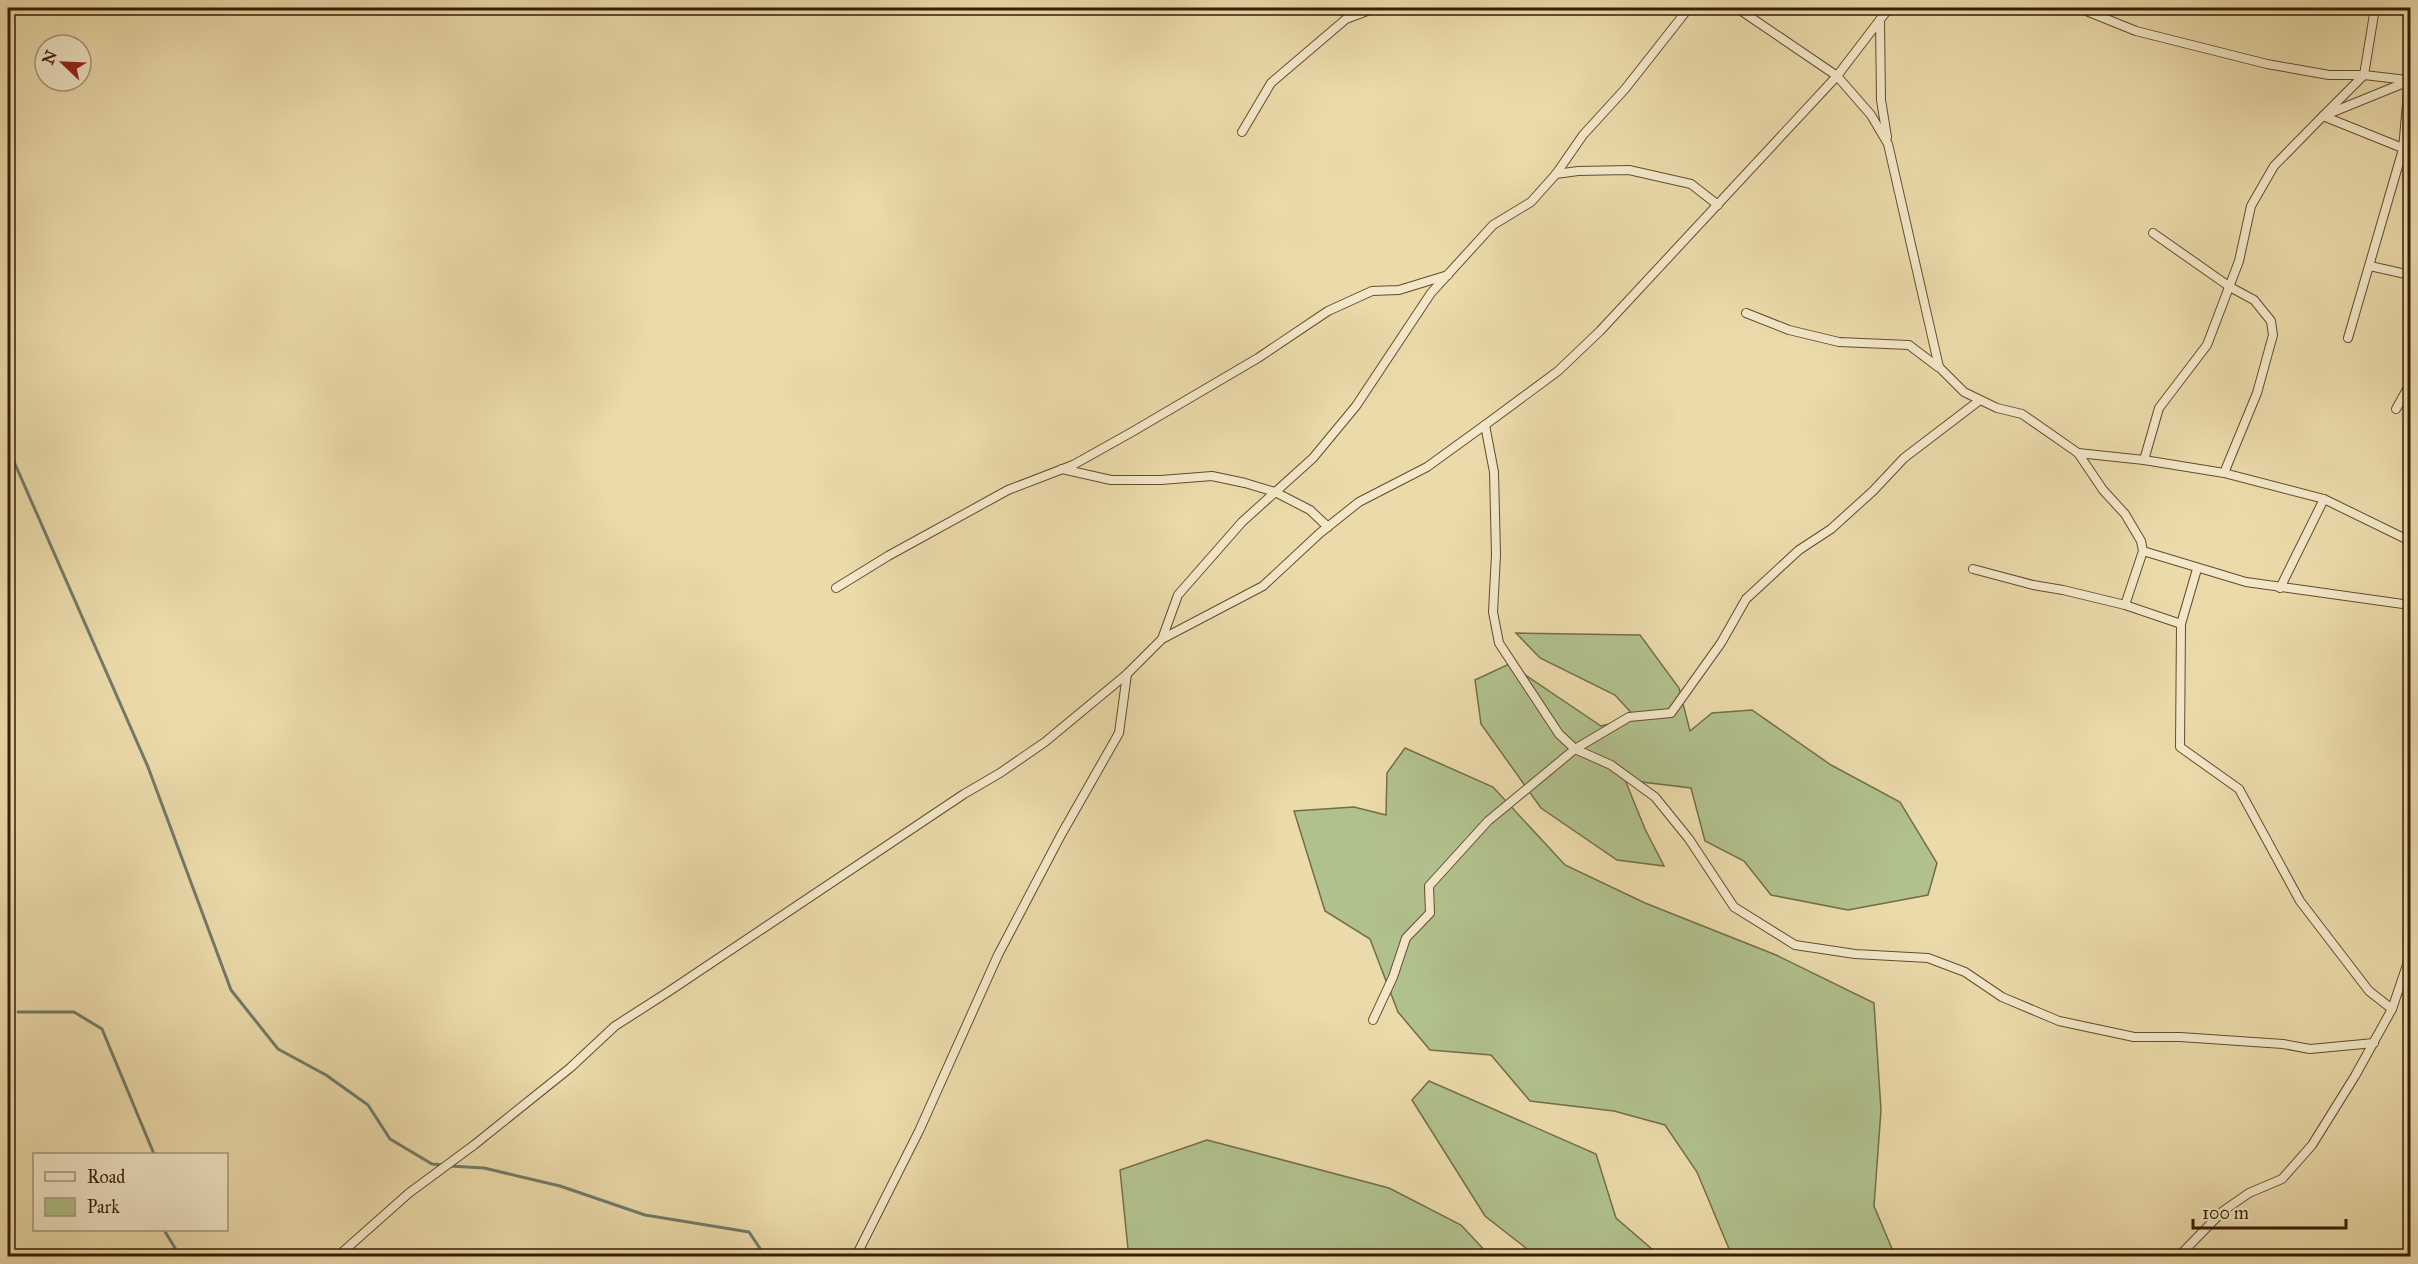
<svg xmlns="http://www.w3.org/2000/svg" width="2418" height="1264" viewBox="0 0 2418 1264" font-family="'IM FELL Great Primer',serif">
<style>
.green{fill:#b1c18d;stroke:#746e47;stroke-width:1.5}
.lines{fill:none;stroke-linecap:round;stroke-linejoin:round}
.stream{stroke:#717b68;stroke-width:3}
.minor-casing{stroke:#644c2b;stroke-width:10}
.minor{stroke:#f2e7c8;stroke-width:8}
</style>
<rect width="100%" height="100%" fill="#ebdaaa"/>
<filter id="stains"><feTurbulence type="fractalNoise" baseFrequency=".00333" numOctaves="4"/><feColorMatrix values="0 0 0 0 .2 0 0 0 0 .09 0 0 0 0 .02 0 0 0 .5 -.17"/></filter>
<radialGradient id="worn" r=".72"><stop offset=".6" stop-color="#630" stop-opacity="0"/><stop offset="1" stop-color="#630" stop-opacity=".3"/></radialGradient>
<g class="green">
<path d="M1516,633L1640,635L1679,688L1690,731L1712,713L1752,710L1831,765L1900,802L1937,863L1928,895L1848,910L1771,895L1744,861L1705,841L1691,788L1625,780L1645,829L1664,866L1617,860L1541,808L1481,724L1475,680L1509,664L1601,726L1636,718L1615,695L1540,658Z"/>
<path d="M1405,748L1493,787L1565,865L1645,903L1776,955L1874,1003L1881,1110L1874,1206L1895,1256H1732L1697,1172L1665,1125L1614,1111L1530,1101L1491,1055L1430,1050L1398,1012L1370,939L1325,911L1294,811L1354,807L1386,815L1387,773Z"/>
<path d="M1429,1081L1596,1154L1616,1218L1660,1256H1536L1485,1216L1412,1100Z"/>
<path d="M1207,1140L1389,1188L1461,1225L1490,1256H1149L1128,1249L1120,1170Z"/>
</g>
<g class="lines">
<g class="stream">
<path d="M8,448L148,767L231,990L278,1049L326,1075L368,1105L390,1139L432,1164L443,1165"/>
<path d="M18,1012H74L102,1029L154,1154"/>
<path d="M450,1166L484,1168L560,1186L645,1215L749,1232L765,1256"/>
<path d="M164,1230L180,1256"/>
</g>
<defs>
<g id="minor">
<path d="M1737,8L1837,76L1871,115L1888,144L1939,367L1964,392L1997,408L2022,414L2078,453L2103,490L2125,514L2141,541L2143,551L2125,605"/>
<path d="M2079,8L2136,31L2267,64L2329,75H2364L2407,80"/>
<path d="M2375,8L2364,75L2323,116L2410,151"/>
<path d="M1880,20L1881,100L1887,137"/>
<path d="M1242,132L1271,83L1346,19L1375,8"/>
<path d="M1556,174L1578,171L1629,170L1691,184L1718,205"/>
<path d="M2153,233L2230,287L2254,300L2271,321L2273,335L2257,393L2224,473L2324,499L2410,541"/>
<path d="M2370,266L2410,275"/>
<path d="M1746,313L1789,330L1839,342L1909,345L1938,367"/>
<path d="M2348,338L2403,149L2409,81"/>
<path d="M2396,409L2410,384"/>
<path d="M1485,425L1494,472L1496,555L1493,612L1499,643L1559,734L1575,749L1611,765L1655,797L1689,839L1734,907L1795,945L1855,954L1928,958L1965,972L2002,997L2059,1021L2134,1037H2180L2283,1044L2310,1049L2374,1043"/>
<path d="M2078,453L2144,460L2224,473"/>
<path d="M2144,460L2159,408L2207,345L2239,261L2251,206L2274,166L2323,116L2409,81L2410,75"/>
<path d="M1062,469L1111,480H1161L1212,476L1245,483L1275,492L1310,510L1328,527"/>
<path d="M2143,551L2246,582L2410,605"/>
<path d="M1973,569L2033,585L2063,590L2125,605L2181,624"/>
<path d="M2197,569L2181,624L2180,747L2239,789L2300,901L2369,991L2392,1009"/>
<path d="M836,588L888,556L1008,490L1073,465L1132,432L1258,358L1328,311L1372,291L1399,290L1448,275"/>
<path d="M2280,588L2324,499"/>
<path d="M1162,639L1178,595L1242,522L1313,458L1356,406L1431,293L1493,225L1531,202L1556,174L1583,135L1625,89L1688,9L1740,8"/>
<path d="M1373,1020L1393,977L1406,938L1430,913L1429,886L1488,821L1575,749L1629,717L1671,713L1721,643L1746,599L1799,550L1831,529L1873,491L1904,458L1980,400"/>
<path d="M338,1256L409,1193L474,1145L570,1068L615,1026L668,992L964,794L1000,773L1045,742L1127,674L1162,639L1263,586L1320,533L1359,502L1427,467L1485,425L1558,371L1600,331L1837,76L1889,8"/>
<path d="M856,1256L919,1131L998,955L1061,835L1119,733L1127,674"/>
<path d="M2179,1256L2223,1211L2249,1193L2282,1179L2312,1145L2355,1076L2392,1009L2410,956"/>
</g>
</defs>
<use href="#minor" class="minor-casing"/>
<use href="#minor" class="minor"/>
</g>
<rect width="2418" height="1264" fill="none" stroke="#ebdaaa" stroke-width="30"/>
<rect x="9" y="9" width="2400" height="1246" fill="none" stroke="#371c01" stroke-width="3"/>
<rect x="15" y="15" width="2388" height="1234" fill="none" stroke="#371c01" stroke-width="1.5"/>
<rect x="33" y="1153" width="195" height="78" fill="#f2e7c8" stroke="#a79678" stroke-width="1.5"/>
<rect x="45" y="1172" width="30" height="9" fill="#f2e7c8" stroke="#a79678" stroke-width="1.5"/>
<text x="87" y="1183" font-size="18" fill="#371c01">Road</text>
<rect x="45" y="1198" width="30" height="18" fill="#b1c18d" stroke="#a79678" stroke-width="1.5"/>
<text x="87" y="1213" font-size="18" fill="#371c01">Park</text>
<g transform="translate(63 63) rotate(293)"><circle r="28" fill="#f2e7c8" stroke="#a79678" stroke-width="1.5"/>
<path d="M0-4.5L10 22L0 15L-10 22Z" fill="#8f2418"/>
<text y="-9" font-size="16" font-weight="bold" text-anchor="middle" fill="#371c01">N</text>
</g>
<path d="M2193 1219v9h153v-9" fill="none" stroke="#371c01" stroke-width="3"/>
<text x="2202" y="1219" font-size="18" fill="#371c01" stroke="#f2e7c8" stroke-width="4.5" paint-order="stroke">100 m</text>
<rect width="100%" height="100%" filter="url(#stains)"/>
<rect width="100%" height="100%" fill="url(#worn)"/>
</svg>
